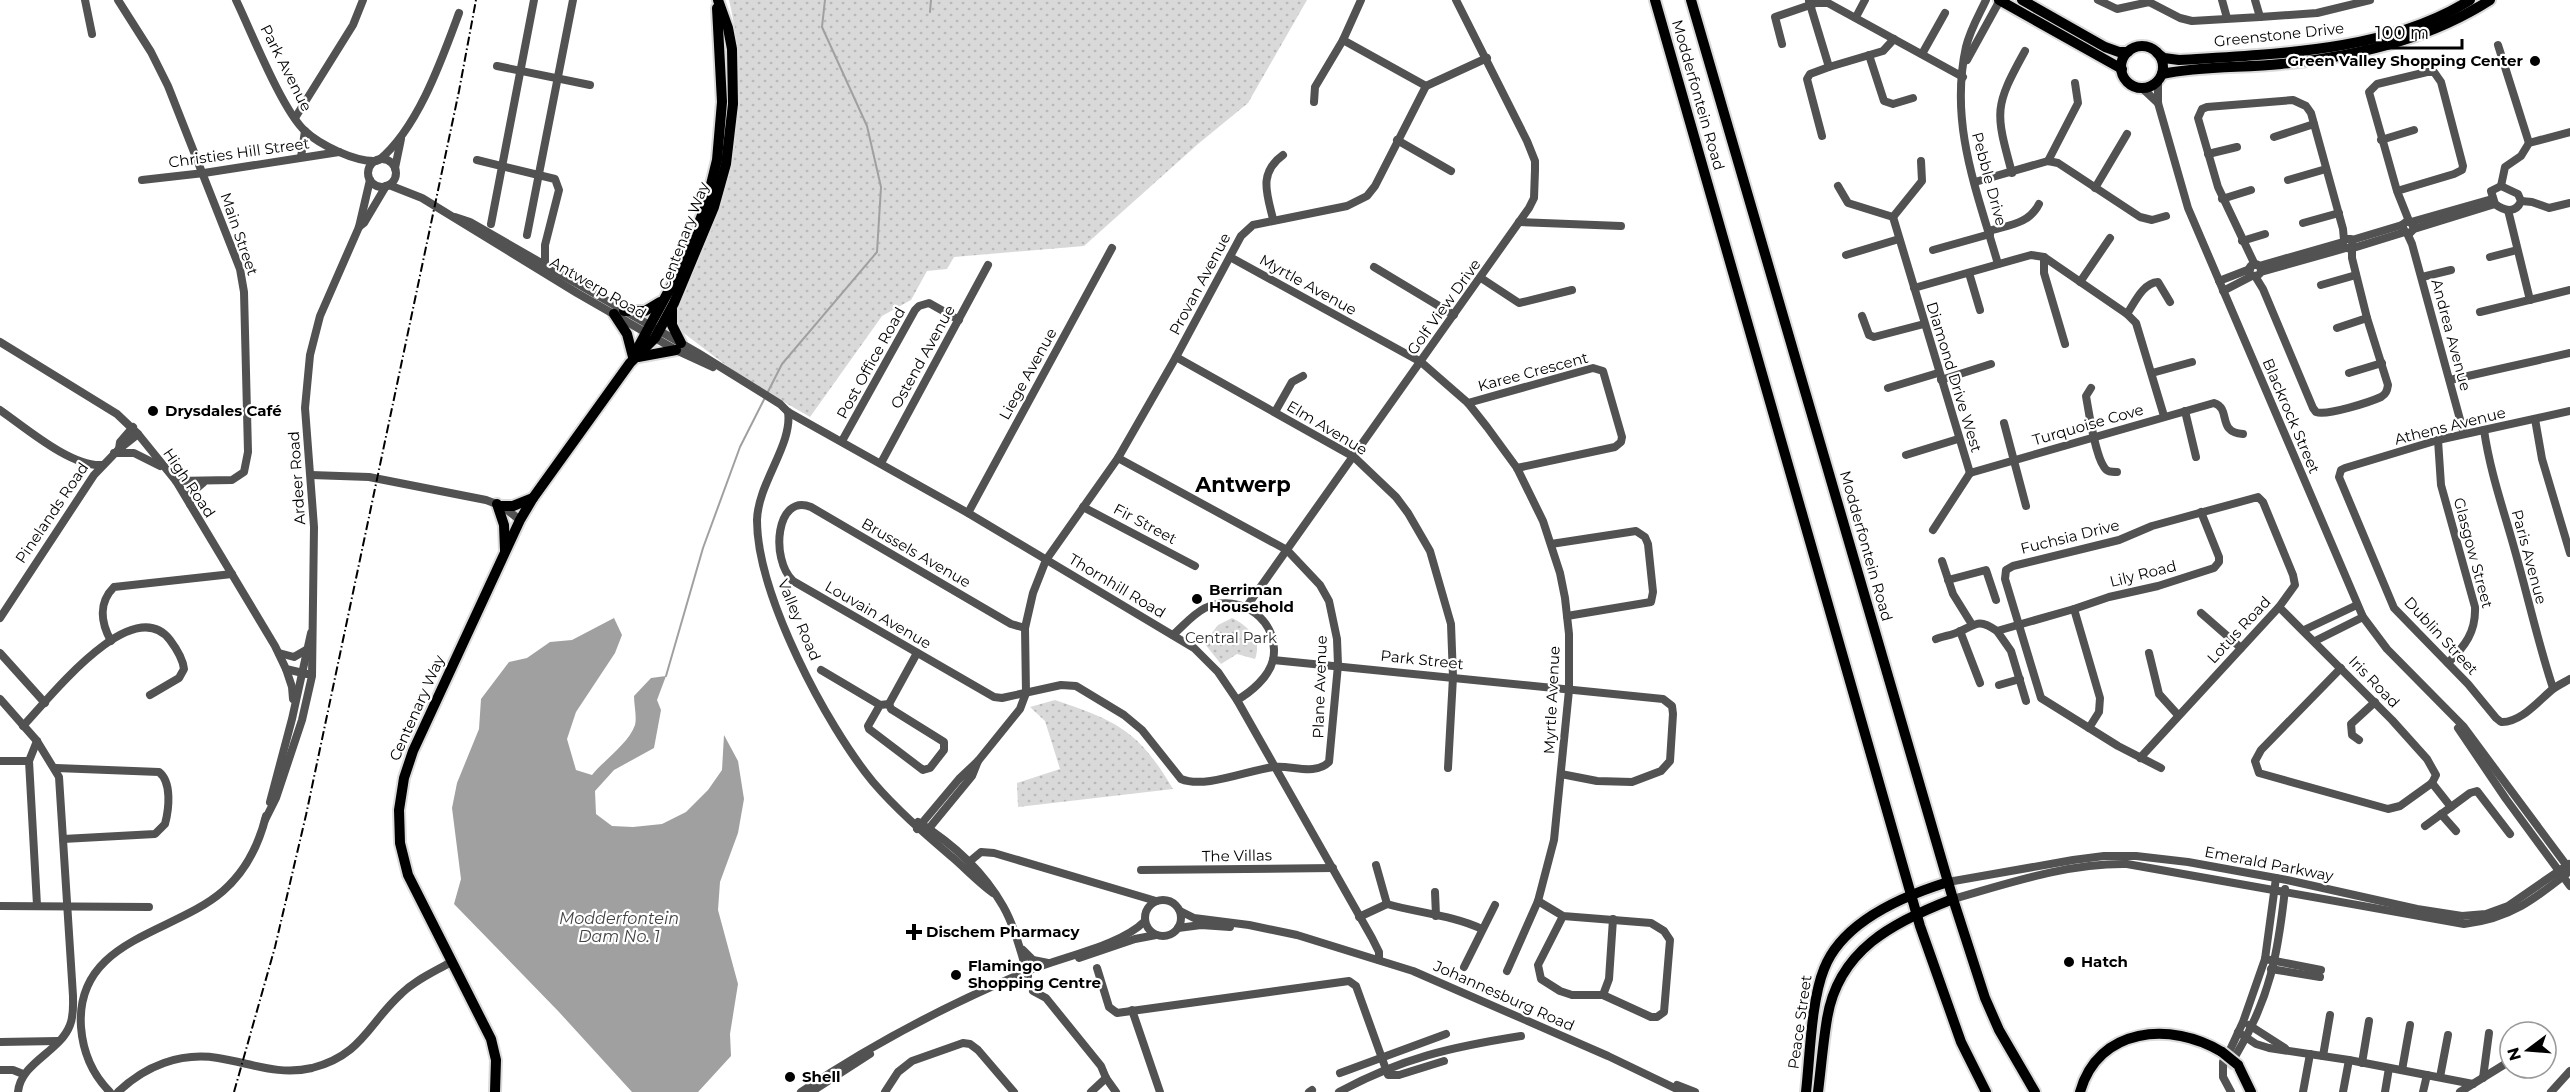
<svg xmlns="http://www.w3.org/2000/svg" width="2570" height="1092" viewBox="0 0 2570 1092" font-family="Montserrat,sans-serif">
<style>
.grass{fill:url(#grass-dots)}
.water{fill:#a0a0a0}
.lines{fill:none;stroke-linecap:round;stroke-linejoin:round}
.stream{stroke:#a0a0a0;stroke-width:2}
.minor-tunnel{stroke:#d9d9d9;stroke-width:8;stroke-dasharray:8 4;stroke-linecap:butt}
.major-casing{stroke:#dbdbdb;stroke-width:14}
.minor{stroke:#525252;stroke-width:8}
.major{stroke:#000;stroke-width:10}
.rail{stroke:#000;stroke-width:2;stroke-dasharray:9 3 1.5 3;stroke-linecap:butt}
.major-bridge-casing{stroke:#dbdbdb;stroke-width:14;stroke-linecap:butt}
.major-bridge{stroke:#000;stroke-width:10}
.poi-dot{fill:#000;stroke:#fff;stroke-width:2}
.labels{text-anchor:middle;stroke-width:4.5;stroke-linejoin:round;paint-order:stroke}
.street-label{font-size:15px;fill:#000;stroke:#fff}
.poi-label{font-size:15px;font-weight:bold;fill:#000;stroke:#fff;text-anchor:start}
.park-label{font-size:15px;fill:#303030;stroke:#fff}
.water-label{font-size:16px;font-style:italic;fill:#414141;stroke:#fff}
.district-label{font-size:21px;font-weight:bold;fill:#000;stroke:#fff}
</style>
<defs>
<pattern id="grass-dots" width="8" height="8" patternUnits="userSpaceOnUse" patternTransform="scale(1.5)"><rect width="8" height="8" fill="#d9d9d9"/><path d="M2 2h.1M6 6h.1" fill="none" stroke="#b8b8b8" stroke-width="1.8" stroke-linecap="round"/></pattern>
</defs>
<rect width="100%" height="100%" fill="#fff"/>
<g class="grass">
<path d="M729,0H1307L1248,103L1198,144L1084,246L954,257L947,269L927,271L911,300L882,316L810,417L744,379L681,331L676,323V310C692,272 710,234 723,195C742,134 744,62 729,0Z"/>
<path d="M1232,618C1247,625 1263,640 1255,659L1237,654L1221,664L1204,643L1218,625Z"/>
<path d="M1055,700C1117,721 1139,731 1173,789L1018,807L1017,783L1060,769L1045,721L1030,707Z"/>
</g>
<path class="water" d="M614,618L622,635L615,653L576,712L567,739L576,770L592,775C604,760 629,743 635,725C637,717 634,705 634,696L651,678L666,676L657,700L661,710L654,748L614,770L595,791L596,814L612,826L633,827L662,824L686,812L708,790L722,770L724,735L738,761L744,799L738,833L720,882L718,910L738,984L730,1034L731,1056L698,1092H632L559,1012L454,904L461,879L452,808L457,783L479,729L481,699L509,662L527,658L550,642L572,640Z"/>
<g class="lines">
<g class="stream">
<path d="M930,12L931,0"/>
<path d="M666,676L703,548L740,447L782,364L877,252L881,187L867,126L822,27L825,0"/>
</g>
<path class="minor-tunnel" d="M2228,1068L2235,1057"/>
<defs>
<g id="major">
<path d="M1655,0L1920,926L1961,1042L1986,1092"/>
<path d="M1691,0L1953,899L1985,998L1999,1030L2035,1092"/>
<path d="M1999,0L2122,69"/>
<path d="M2022,0L2105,47L2119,52H2128"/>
<circle cx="2142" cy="67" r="21"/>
<path d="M2157,53L2164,58L2179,60C2273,54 2388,52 2470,0"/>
<path d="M2162,74C2201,66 2241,68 2281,64C2354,57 2428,40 2490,0"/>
<path d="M672,309V325L681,343"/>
<path d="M624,311H645L660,302"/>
<path d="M614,314L627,334L633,357"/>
<path d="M634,355L680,270L706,205L717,160L722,102L717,8"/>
<path d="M638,357L676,350"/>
<path d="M497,504L504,525L505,550"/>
<path d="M502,506H513L533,498"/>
<path d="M2238,1065L2251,1092"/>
<path d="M495,1092L496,1060L491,1039L408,875L400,843L399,810L404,778L413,751L520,520L533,498L630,363L655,338L674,303L714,207L726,164L733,104L732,49L728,28L718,0"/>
<path d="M1806,1092C1810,1057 1811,1001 1824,969C1842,922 1903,896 1948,882"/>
<path d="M1818,1092C1821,1068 1823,1043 1827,1019C1838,950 1893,922 1953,899"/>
<path d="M2080,1092C2098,1027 2171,1021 2222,1052"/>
</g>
</defs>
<use href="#major" class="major-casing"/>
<g class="minor">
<path d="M85,0L92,34"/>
<path d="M118,0L151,52L168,86L240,269L244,292L248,452L244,472L232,480L176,481"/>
<path d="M236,0C251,31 282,110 305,131C320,145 355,162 376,161"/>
<path d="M1986,0C1979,15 1970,30 1966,47C1949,124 1977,191 1998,264"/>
<path d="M2098,0L2117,9L2149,2L2180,18L2192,21L2260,17L2255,0"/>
<path d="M2222,0L2227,18"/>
<path d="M1809,1L1829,67L1883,51L1894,39"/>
<path d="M1856,17L1865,0"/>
<path d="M2260,17L2317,13L2370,0"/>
<path d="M1343,40L1426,86"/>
<path d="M1782,44L1775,17L1816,3H1828L1963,77"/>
<path d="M2498,45L2529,143"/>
<path d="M1922,54L1945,13"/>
<path d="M1869,55L1884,101L1893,104L1913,98"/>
<path d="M1967,60L2000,0"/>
<path d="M497,66L590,85"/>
<path d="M2158,81V103L2188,208L2363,617L2387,649L2463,726L2570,870"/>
<path d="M2142,88L2158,103"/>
<path d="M1314,102L1315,87L1343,40L1361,0"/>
<path d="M295,118L353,25L363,0"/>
<path d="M1822,136L1807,79L1810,74L1829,67"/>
<path d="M2274,137L2314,124"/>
<path d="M1397,140L1451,171"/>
<path d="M2381,140L2414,130"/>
<path d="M2208,154L2237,147"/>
<path d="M301,157L305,131"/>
<circle cx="382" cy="173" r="14"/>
<path d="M379,160C418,128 442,59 459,13"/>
<path d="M477,160L555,179L559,190L545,245V267"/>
<path d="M2048,161L2078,103L2075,83"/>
<path d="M395,168L401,139"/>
<path d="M2012,173C1995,111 1994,107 2025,51"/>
<path d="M142,180L204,173L339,152"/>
<path d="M2288,180L2326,169"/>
<path d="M1975,182L2048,161L2058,163L2140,217L2152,220L2166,216"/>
<path d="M389,185L422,198L577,293L676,350L713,367"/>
<path d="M1838,186L1848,203L1893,217"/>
<path d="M2501,186L2505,167L2521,156L2529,143L2570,132"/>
<path d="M2501,186L2518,194L2521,201C2516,214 2504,211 2495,204L2491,191Z"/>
<path d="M2095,188L2127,134"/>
<path d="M2397,191L2454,174L2462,170L2463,166L2441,82L2434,72H2427L2377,84L2369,92L2397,191L2409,221"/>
<path d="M2222,199L2251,190"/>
<path d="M2521,201L2532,202L2549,208L2570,203"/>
<path d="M2508,210L2530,300"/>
<path d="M455,217L470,222L698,353L780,404L788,412L968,513L1194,648L1218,672L1237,700L1372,938L1379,952V960"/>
<path d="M1893,217L1970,473"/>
<path d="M1893,217L1922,181L1921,161"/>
<path d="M1273,219C1267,194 1258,173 1283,155"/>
<path d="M1519,222L1621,226"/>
<path d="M2411,222L2492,199"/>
<path d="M2303,223L2339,213"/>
<path d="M491,224L534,0"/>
<path d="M359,227L364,223L386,186"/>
<path d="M2414,229L2411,222H2406L2402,225L2405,232L2410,233L2414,229L2495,204"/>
<path d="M1989,231C2009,225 2029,224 2039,204"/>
<path d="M2407,233L2412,244L2464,434"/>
<path d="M527,235L573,0"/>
<path d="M2352,240L2402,225"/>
<path d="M2242,241L2265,234"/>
<path d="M2353,246L2351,239H2346L2343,242L2344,247L2350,249L2405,232"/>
<path d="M1933,250L1990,234"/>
<path d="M1846,255L1899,239"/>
<path d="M1230,257L1421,362L1468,403L1487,427L1517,468L1543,521L1560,573L1565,598L1569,634V690L1554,840L1538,901L1507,971"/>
<path d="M2044,257V273L2065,344"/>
<path d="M2490,257L2517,250"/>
<circle cx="2255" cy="270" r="6"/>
<path d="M2255,265L2218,187L2198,118L2202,109L2207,107L2293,100L2306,106L2311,113L2343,229L2344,240"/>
<path d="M2259,266L2343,242"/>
<path d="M1374,267L1454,315"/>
<path d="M2261,272L2346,248"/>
<path d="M1969,273L1980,310"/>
<path d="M2255,276L2263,289L2313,408L2316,412C2327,416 2370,402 2381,397C2386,394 2387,391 2388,385L2367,318L2352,258V248"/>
<path d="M2422,277L2451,270"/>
<path d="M1481,278L1519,303L1572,290"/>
<path d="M2219,281L2250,269"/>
<path d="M2080,282L2110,238"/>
<path d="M2321,285L2356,275"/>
<path d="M1914,288L2031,255L2044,257L2127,314L2136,323L2164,416"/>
<path d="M2223,291L2252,276"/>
<path d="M2480,312L2570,290"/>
<path d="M2127,314C2135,302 2143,283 2158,282L2170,302"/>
<path d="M1862,316L1869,335L1874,337L1924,324"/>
<path d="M2337,328L2367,318"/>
<path d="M0,342L117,414L138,434L176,481L275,646L286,669L307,674"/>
<path d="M1176,357L1354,457L1396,497L1408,513L1430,551L1451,624L1453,677L1448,768"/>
<path d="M2152,373L2192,362"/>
<path d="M2349,373L2382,363"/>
<path d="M1941,380L1991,364"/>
<path d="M2450,380L2570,353"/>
<path d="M1888,388L1938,373"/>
<path d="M2091,388L2086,396C2089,413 2095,454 2104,467C2107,472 2111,472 2117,472"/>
<path d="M1468,403L1593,368L1603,371L1622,437L1621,442L1615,447L1517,468"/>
<path d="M0,410C26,428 71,467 102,465"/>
<path d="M2185,411L2196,457"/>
<path d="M2570,411L2438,440L2345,468L2341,470L2339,477L2394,608L2468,684L2496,718L2501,722C2521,723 2539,700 2553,689C2558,685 2565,682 2570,679"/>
<path d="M788,412C793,444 758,483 757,520C757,594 826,725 873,782C897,810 924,833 952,857C966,869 978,882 993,893"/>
<path d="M1275,412L1292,382L1303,376"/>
<path d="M2535,419L2542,459L2570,553"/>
<path d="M2004,423L2026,506"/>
<path d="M2484,430C2490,472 2504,511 2515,551C2528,597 2538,643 2553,688"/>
<path d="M2438,440L2441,485L2475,607C2476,632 2465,646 2448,663"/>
<path d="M842,441L915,310L919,306L929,303L959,320"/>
<path d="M119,449L120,442L133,427"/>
<path d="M114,453H134L160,466"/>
<path d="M1906,455L1958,439"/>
<path d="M881,463L988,265"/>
<path d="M1970,473L2214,403C2232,409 2216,432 2243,434"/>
<path d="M311,475L369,477L486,500L502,506L520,520"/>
<path d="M190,504V494L203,483"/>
<path d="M1083,507L1195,566"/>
<path d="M968,513L1112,248"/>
<path d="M1933,530L1970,473"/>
<path d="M1551,544L1636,531L1645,537L1648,544L1653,592L1651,602L1567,616"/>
<path d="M1942,561L1953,594L1971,623"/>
<path d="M1948,580L1986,570L1996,600"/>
<path d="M1247,606L1529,208L1534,198L1535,170V161L1527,141L1456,0"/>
<path d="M2279,607L2392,720L2427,759L2436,775L2432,783"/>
<path d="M2074,609L2100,698L2099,712L2089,728"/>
<path d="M2201,613L2241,648"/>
<path d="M0,618L94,475L119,449L138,434"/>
<path d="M1025,628L1011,624L811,507C776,493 770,559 793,581L994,697L1002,698L1061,685L1076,686L1124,715L1142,730L1181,779C1205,789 1248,770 1274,767C1292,765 1315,776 1329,762L1338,665L1337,639L1329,601L1320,585L1287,550L1118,458"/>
<path d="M2304,630L2357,605"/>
<path d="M1960,631L1980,683"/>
<path d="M1997,631L2011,651L2026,701"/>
<path d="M1173,635C1183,626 1193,614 1205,608C1241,591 1281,622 1273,660C1269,677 1251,692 1237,700"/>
<path d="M1936,639C1944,636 1953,635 1961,631C1977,623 1980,619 1997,631L2074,609L2109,597L2158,586L2214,568L2219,562V557L2201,512"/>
<path d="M111,641C101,623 98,603 114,587L232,574"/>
<path d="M2315,641L2363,617"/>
<path d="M0,653L45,703"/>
<path d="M279,653L294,657L306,650"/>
<path d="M2149,653L2159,694L2178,715"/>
<path d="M1273,660L1663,699L1672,706L1673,714L1670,761L1661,771L1632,782L1597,781L1561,774"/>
<path d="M2341,668L2261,750L2255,761L2259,773L2388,809L2400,806L2432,783"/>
<path d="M286,669L292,687L293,699"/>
<path d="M821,670L880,705"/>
<path d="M1999,685L2020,679"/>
<path d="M0,699L37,741L59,777L73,996C73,1006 74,1015 70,1025C60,1052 21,1062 18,1092"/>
<path d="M889,704L891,709L944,742V750L930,768L923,770L869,729L868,726L880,705Z"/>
<path d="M889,704L917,653"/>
<path d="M23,726C48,700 132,591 170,640C176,648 183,660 184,669L179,678L150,695"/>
<path d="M2458,728L2506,799L2570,886"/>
<path d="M2359,740L2352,735L2351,724L2375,702"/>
<path d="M2140,758L2279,607L2295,585L2293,575L2263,502L2258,497L2152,526L2119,540L2013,566L2006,570L2005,579L2041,698L2118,746L2161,768"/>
<path d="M0,761H29"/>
<path d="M56,768L159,772C172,782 169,809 165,824L155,834L63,839"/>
<path d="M2432,783L2451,807L2470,793L2477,791L2510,834"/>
<path d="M270,802L292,719L311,633"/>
<path d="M2441,814L2456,831"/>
<path d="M265,820L276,798L302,720L312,676L314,527L305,408L310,355L320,316L359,227L370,180"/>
<path d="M918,822C952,843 983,871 1003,906C1015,927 1021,953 1028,976"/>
<path d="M2425,826L2451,807"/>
<path d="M917,829L959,779L978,761L1020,709L1026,693L1025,628L1033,593L1046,560L1118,458L1176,357L1241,236L1253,225L1347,206L1367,196L1375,186L1426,86L1487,58"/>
<path d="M926,832L972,776L978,761"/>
<path d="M969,862L981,852L994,853L1156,901"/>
<path d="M1376,865L1387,904"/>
<path d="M1141,870L1333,868"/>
<path d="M1948,882L2073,860L2104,856H2136L2188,862L2287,880L2417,909L2462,916L2486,914L2508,906L2569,864"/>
<path d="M1435,892L1436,916"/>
<path d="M1953,899C2010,883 2067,863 2127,864L2464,924C2510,919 2535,899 2570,871"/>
<circle cx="1163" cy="918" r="18"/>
<path d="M1538,901L1563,916L1651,923L1664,931L1670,940L1664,1012L1657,1017H1651L1603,995H1572L1560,991L1541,979L1538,965L1563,916"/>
<path d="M37,905L29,761L37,741"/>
<path d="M0,906L149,907"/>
<path d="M1180,911L1194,918L1249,925L1297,935L1413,971L1608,1056L1683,1092"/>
<path d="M1359,917L1387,904C1418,913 1453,915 1482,929"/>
<path d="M1178,928L1201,925L1230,927"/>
<path d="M1023,950L1033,960L1048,963"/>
<path d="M1079,958L1135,939L1156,935"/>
<path d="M2265,959L2321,970"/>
<path d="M1464,967L1495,905"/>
<path d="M1097,968L1109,1007L1117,1013L1349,981L1356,986L1388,1075H1399L1444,1061"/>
<path d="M2271,969L2320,977"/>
<path d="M1033,991L1046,998L1101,1066L1106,1078L1116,1092"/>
<path d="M1603,995L1609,979L1613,919"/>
<path d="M1132,1010L1160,1092"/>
<path d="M2249,1025L2285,1048"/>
<path d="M2238,1032L2256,1044L2269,1048L2349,1060L2473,1084"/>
<path d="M0,1042L58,1041"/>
<path d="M2230,1050L2243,1022L2265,959L2276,878"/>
<path d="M2236,1055C2270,998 2278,954 2285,889"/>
<path d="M2323,1056L2330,1015"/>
<path d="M2223,1062V1077L2231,1092"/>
<path d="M2362,1063L2369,1021"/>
<path d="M0,1070H13L23,1074"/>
<path d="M2402,1070L2410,1025"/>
<path d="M1340,1073L1446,1034"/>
<path d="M2440,1077L2448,1035"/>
<path d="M2483,1078L2489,1033"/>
<path d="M1677,1085L1695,1092"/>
<path d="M110,1092C92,1074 83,1053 81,1027C75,939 174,934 223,891C245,872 259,844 266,816"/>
<path d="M118,1092C145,1066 180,1052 218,1058C251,1063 278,1076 312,1068C362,1055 368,1024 401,994C415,980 434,972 451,962"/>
<path d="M801,1092C872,1044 945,1006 1023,973C1059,957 1119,947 1145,921"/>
<path d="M811,1092L870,1054"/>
<path d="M885,1092L898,1072L912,1061L963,1043L970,1044L978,1050L1014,1092"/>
<path d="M1091,1092L1106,1078"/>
<path d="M1309,1092L1312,1090"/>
<path d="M1339,1092C1402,1058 1451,1047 1521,1036"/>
<path d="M2303,1092L2310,1054"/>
<path d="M2343,1092L2349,1060"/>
<path d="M2385,1092L2389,1068"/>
<path d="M2423,1092L2427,1075"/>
<path d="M2460,1092L2510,1061"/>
<path d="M2551,1092L2570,1071"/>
</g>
<use href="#major" class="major"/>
<path class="rail" d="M234,1092L275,947L306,815L459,91L476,0"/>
<defs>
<path id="major-bridge" d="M2222,1052L2238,1065"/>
</defs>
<use href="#major-bridge" class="major-bridge-casing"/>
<use href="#major-bridge" class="major-bridge"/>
</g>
<g class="poi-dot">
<circle cx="2535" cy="61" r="6"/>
<circle cx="153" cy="411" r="6"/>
<circle cx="1197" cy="599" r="6"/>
<path d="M911 923h6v6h6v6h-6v6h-6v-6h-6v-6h6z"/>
<circle cx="2069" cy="962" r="6"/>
<circle cx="956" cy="975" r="6"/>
<circle cx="790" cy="1077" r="6"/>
</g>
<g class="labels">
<g class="street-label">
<text transform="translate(2279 35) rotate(-6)" y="5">Greenstone Drive</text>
<text transform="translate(286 68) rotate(63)" y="5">Park Avenue</text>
<text transform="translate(1698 95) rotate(74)" y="5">Modderfontein Road</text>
<text transform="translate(239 153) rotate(-8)" y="5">Christies Hill Street</text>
<text transform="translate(1989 179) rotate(75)" y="5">Pebble Drive</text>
<text transform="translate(239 234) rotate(71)" y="5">Main Street</text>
<text transform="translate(684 236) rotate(-69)" y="5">Centenary Way</text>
<text transform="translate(1200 284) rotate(-62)" y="5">Provan Avenue</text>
<text transform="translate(1308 285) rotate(29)" y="5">Myrtle Avenue</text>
<text transform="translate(598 288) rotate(30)" y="5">Antwerp Road</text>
<text transform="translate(1444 307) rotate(-54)" y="5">Golf View Drive</text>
<text transform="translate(2451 335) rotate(75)" y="5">Andrea Avenue</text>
<text transform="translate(923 357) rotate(-61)" y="5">Ostend Avenue</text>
<text transform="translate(871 363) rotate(-61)" y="5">Post Office Road</text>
<text transform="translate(1533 372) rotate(-15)" y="5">Karee Crescent</text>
<text transform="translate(1028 374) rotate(-61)" y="5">Liege Avenue</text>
<text transform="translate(1954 377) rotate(73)" y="5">Diamond Drive West</text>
<text transform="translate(2291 416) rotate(67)" y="5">Blackrock Street</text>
<text transform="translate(2088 425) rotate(-16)" y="5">Turquoise Cove</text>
<text transform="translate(2450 426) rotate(-14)" y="5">Athens Avenue</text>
<text transform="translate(1327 428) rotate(31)" y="5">Elm Avenue</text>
<text transform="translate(297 478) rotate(-94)" y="5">Ardeer Road</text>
<text transform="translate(189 483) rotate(56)" y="5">High Road</text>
<text transform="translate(52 513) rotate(-56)" y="5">Pinelands Road</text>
<text transform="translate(1145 524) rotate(28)" y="5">Fir Street</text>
<text transform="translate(2070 537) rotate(-14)" y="5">Fuchsia Drive</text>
<text transform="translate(1866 546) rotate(74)" y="5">Modderfontein Road</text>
<text transform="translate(916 553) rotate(30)" y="5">Brussels Avenue</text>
<text transform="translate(2473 553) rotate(75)" y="5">Glasgow Street</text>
<text transform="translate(2529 557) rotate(75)" y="5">Paris Avenue</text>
<text transform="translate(2143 574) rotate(-14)" y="5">Lily Road</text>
<text transform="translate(1117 586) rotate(31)" y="5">Thornhill Road</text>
<text transform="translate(878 615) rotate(30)" y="5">Louvain Avenue</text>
<text transform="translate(799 620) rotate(67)" y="5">Valley Road</text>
<text transform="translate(2239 630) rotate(-47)" y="5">Lotus Road</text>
<text transform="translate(2441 636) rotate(47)" y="5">Dublin Street</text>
<text transform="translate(1422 660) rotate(6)" y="5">Park Street</text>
<text transform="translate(2374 682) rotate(46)" y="5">Iris Road</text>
<text transform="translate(1320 687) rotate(-88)" y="5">Plane Avenue</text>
<text transform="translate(1552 700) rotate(-87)" y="5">Myrtle Avenue</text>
<text transform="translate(417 708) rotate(-66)" y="5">Centenary Way</text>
<text transform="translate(1237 856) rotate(-1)" y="5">The Villas</text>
<text transform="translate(2269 864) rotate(11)" y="5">Emerald Parkway</text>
<text transform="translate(1504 996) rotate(24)" y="5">Johannesburg Road</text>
<text transform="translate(1800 1022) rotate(-82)" y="5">Peace Street</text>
</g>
<g class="poi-label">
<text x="2523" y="66" text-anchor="end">Green Valley Shopping Center</text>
<text x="165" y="416">Drysdales Café</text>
<text x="1209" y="595">Berriman<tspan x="1209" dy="17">Household</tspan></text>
<text x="926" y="937">Dischem Pharmacy</text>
<text x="2081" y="967">Hatch</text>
<text x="968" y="971">Flamingo<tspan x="968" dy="17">Shopping Centre</tspan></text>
<text x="802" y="1082">Shell</text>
</g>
<g class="park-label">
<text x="1231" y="643">Central Park</text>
</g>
<g class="water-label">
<text x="619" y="924">Modderfontein<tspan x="619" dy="18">Dam No. 1</tspan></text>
</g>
<g class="district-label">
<text x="1243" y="492">Antwerp</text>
</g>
</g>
<g transform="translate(2528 1050) rotate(254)"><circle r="28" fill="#ffffff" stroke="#999999" stroke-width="1.5"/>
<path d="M0-4.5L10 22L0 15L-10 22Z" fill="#000000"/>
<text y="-9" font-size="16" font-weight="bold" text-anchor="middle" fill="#000000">N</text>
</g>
<path d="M2366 39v9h96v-9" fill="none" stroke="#000000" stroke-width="3"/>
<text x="2375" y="39" font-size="18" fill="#000000" stroke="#ffffff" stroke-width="4.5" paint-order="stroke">100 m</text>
</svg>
